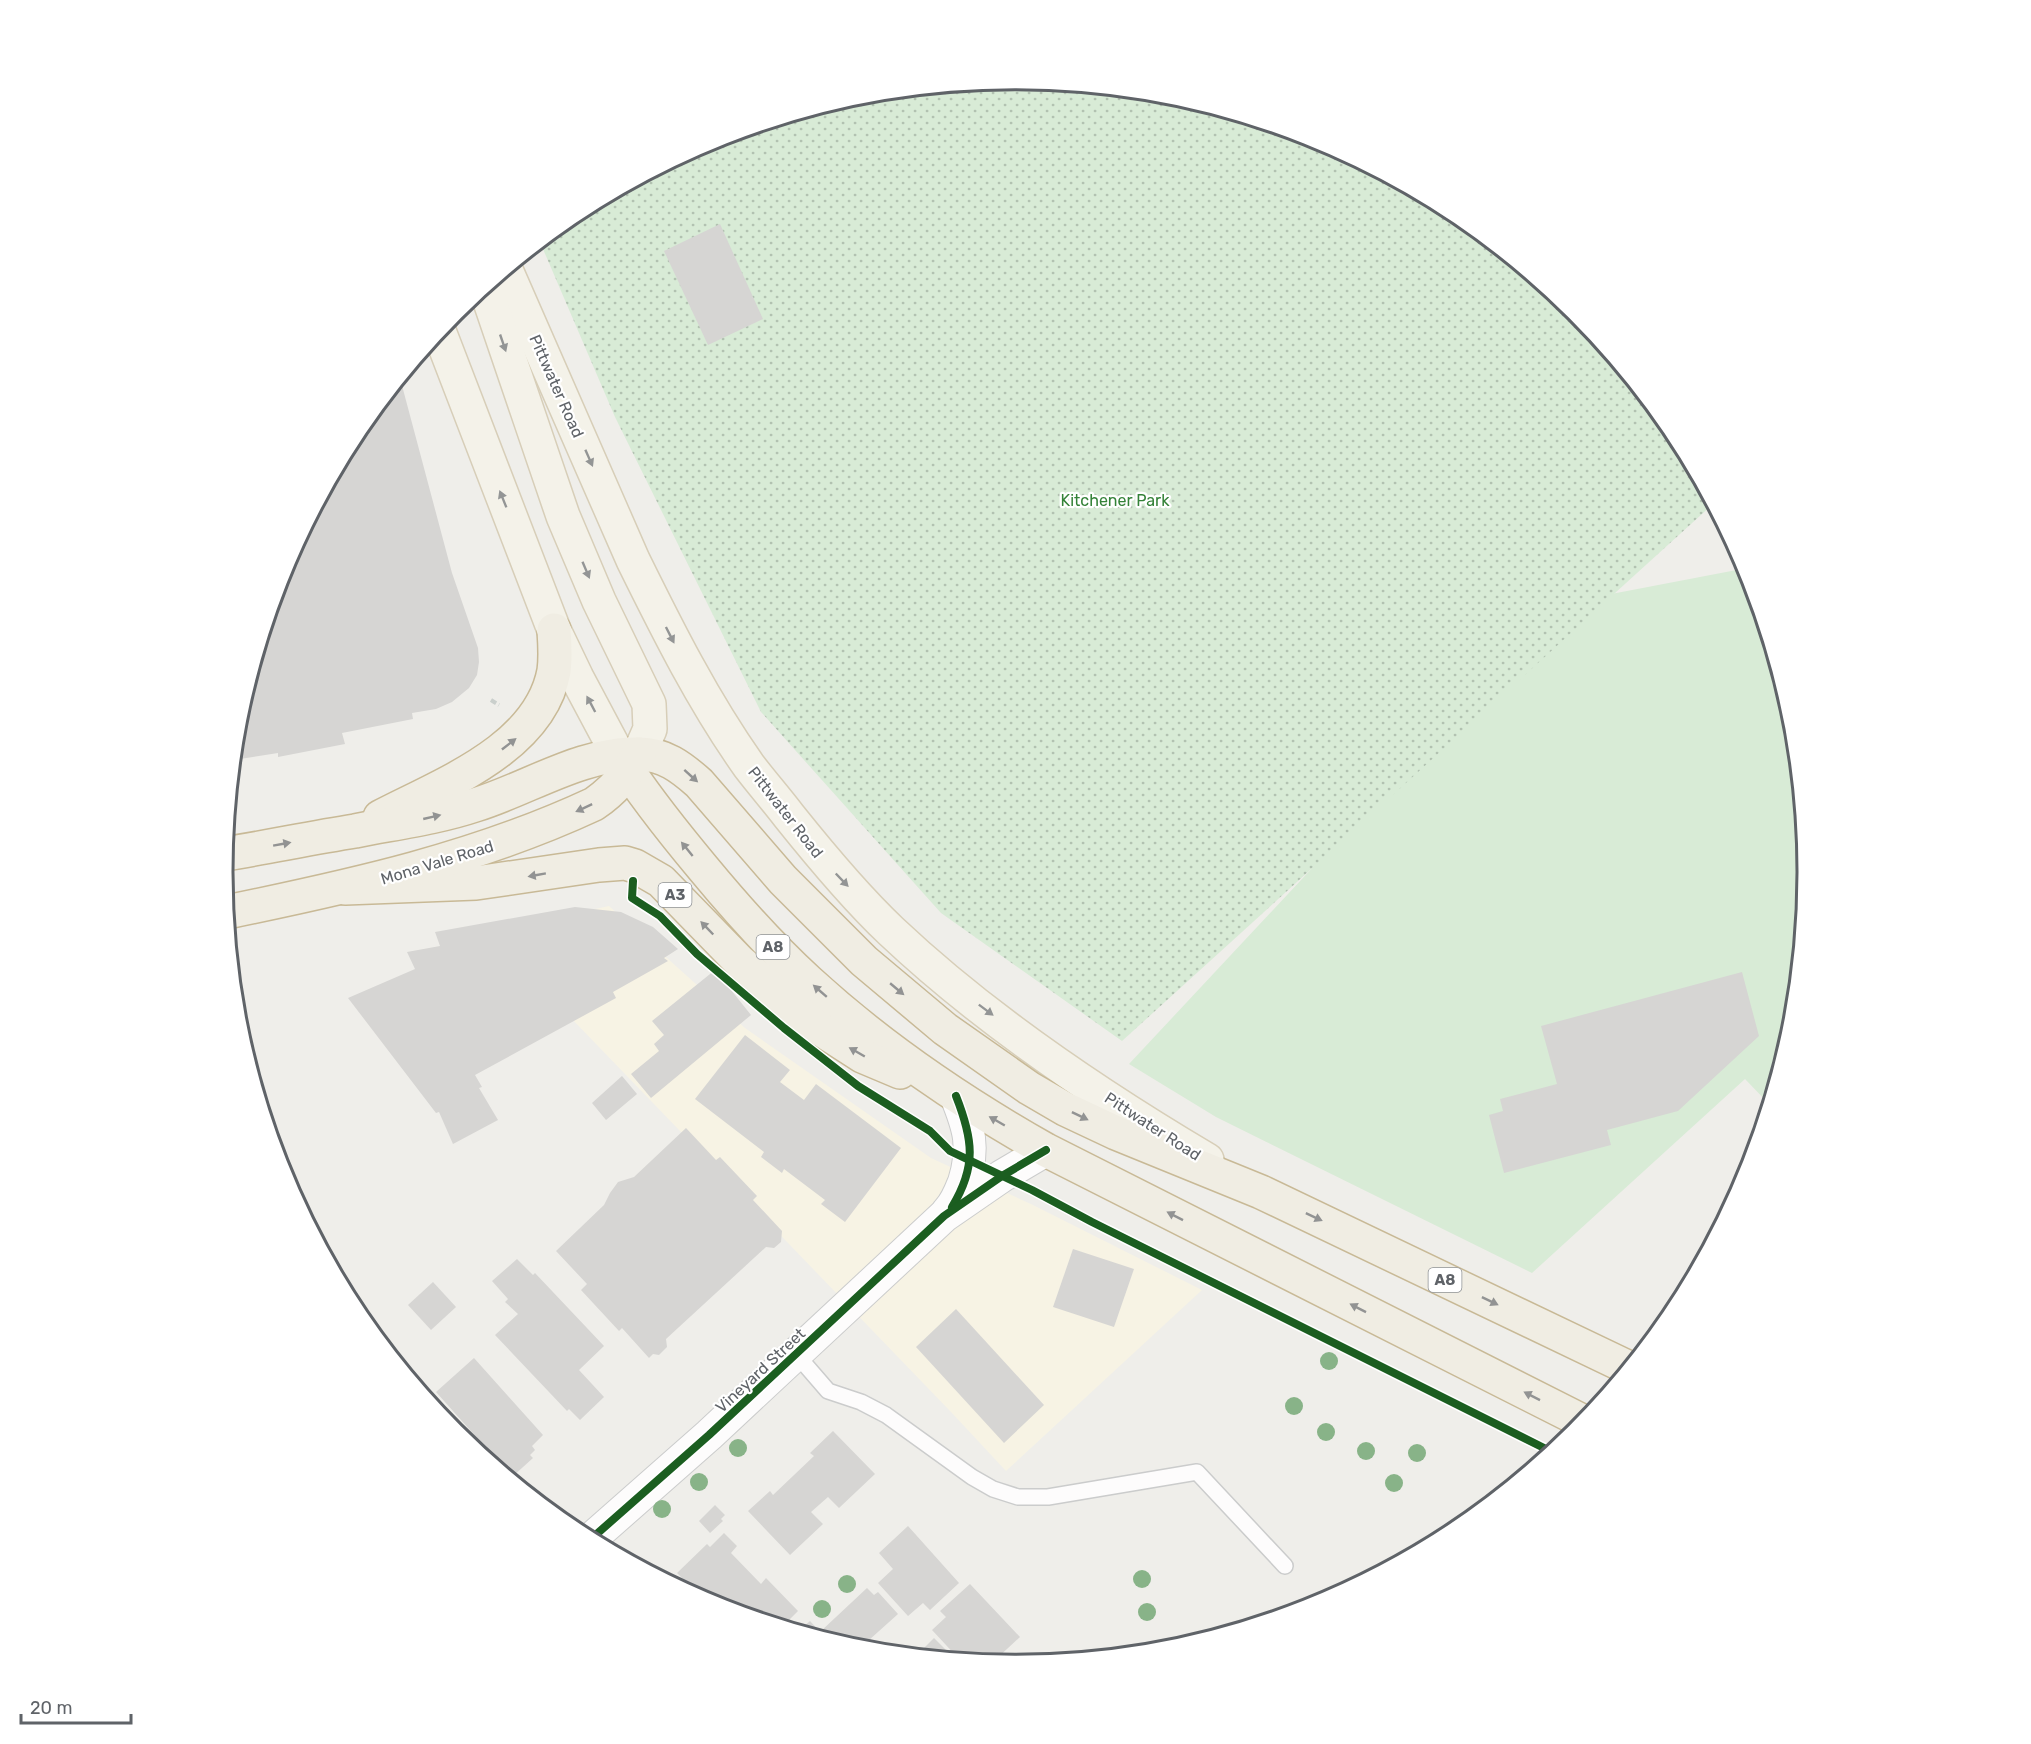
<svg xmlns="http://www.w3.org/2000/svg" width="2031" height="1744" viewBox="0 0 2031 1744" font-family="Rubik,sans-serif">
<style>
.commercial{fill:#f7f3e4}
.grass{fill:#d8ebd6}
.park{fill:url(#park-dots)}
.building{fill:#d6d5d3}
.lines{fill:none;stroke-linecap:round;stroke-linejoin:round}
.lane-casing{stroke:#cbcccc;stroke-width:18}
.street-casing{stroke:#cbcccc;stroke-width:34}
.primary-casing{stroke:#d7ceb8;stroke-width:36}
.highway-casing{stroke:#c8b996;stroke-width:36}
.path{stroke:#cacfcc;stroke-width:4;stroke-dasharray:6 3;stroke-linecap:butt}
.lane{stroke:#fdfcfc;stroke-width:15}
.street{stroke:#fdfcfc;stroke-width:32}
.primary{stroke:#f4f2e9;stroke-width:33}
.highway{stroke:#f0ede3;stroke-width:33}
.cycleway-casing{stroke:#fff;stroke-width:11}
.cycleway{stroke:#1b5e20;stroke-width:8}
.tree{fill:#88b388}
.oneway{fill:#939595}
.oneway2{fill:#929393}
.labels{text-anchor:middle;stroke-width:4.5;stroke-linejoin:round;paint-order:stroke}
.shield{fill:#fff;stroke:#8f9295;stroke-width:1.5}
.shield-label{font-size:15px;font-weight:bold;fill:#5f6368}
.street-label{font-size:16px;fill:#5f6368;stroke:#fff}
.park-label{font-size:16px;fill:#348238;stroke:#fff}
.rim{fill:none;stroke:#5f6368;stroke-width:3}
</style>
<defs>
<pattern id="park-dots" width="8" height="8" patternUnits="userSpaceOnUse" patternTransform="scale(1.5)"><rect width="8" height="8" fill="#d8ebd6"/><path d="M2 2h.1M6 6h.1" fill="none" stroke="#b2c2b1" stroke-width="1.8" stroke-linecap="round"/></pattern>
</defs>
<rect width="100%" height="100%" fill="#efeeea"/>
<path class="commercial" d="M609,906L745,1028L931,1158L1033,1205L1202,1290L1006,1471L952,1413L488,932Z"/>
<path class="grass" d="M1747,568L1793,718L1808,872L1793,1027L1769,1104L1745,1079L1532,1273L1216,1117L1129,1064L1559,604Z"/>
<path class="park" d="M1015,80L1170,95L1319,140L1456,213L1576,312L1675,432L1713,504L1122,1041L941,913L761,712L615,417L540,242L576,213L713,140L861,95Z"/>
<g class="building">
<path d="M720,224L763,319L708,345L664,251Z"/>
<path d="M400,378L452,573L478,648L479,662L477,675L469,688L452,702L436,709L412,713L413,719L342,733L345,744L278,757V753L240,759L233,768L238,717L283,568L357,431Z"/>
<path d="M575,907L621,912L653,927L678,949L664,958L668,961L613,992L616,998L475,1075L482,1087L479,1088L498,1120L453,1144L439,1112L436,1113L348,998L415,969L407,952L440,946L435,932Z"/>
<path d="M715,970L751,1015L651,1098L631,1074L659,1051L654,1044L664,1035L652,1021Z"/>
<path d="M1742,972L1759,1036L1678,1111L1607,1130L1611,1145L1504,1173L1489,1115L1503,1111L1500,1099L1557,1084L1541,1026Z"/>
<path d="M745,1035L790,1070L780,1082L804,1100L816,1084L901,1148L845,1222L821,1204L825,1200L784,1169L782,1173L761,1157L764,1152L695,1099Z"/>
<path d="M622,1076L637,1094L606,1120L592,1103Z"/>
<path d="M686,1128L716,1160L720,1157L757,1196L753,1200L782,1231L781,1242L774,1248L766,1247L666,1339L667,1347L659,1355L653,1354L649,1358L622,1328L619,1331L581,1290L587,1284L556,1251L604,1205L610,1193L618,1182L634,1177Z"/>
<path d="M1073,1249L1134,1269L1114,1327L1053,1307Z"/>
<path d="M517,1259L533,1275L535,1273L604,1346L579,1370L604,1397L580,1420L569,1409L567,1411L495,1335L518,1314L505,1302L508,1299L492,1281Z"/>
<path d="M433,1282L456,1307L431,1330L408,1305Z"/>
<path d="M956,1309L1044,1405L1004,1443L916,1347Z"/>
<path d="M474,1358L543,1435L532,1446L535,1450L530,1455L533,1458L512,1477L436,1392Z"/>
<path d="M833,1431L875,1474L839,1508L828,1497L811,1512L823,1524L790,1555L748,1511L770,1491L773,1495L814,1456L810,1453Z"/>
<path d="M715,1505L725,1515L721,1519L723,1521L710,1533L699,1521Z"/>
<path d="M908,1526L959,1583L930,1610L923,1603L908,1616L878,1583L893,1569L879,1553Z"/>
<path d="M724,1533L737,1546L731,1553L761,1584L766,1578L798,1611L783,1626L712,1604L697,1596L699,1595L677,1573L707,1544L710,1547Z"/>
<path d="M970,1584L1020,1637L993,1662L959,1659L932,1630L946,1617L940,1611Z"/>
<path d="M867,1588L874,1595L878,1592L898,1614L859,1649L799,1631L810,1621L820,1632Z"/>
<path d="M934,1638L954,1658L917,1655Z"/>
<path d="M1021,1655L1029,1663L1011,1664Z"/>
</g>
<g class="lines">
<defs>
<path id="lane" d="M796,1354L828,1391L861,1402L886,1415L972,1477L993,1489L1018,1497H1048L1197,1472L1285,1566"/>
<g id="street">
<path d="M948,1211C956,1203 960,1192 964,1182C975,1147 969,1128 956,1096"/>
<path d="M591,1539L709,1435L944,1216L1002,1176L1046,1150"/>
</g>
<g id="primary">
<path d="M506,270L633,560C668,631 703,701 749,766C762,783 776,799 789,816C821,856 854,896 891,931C982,1017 1099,1096 1207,1160"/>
<path d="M485,287L563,516L599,601L649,704L650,729L639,754"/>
<path d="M439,331L554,630L577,678L618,755"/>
</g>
<g id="highway">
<path d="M618,755C643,795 673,832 703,868C736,908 770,946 808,981C880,1047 961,1102 1046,1150L1584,1422"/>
<path d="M380,817C441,785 540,749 554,671C556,657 555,644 554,630"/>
<path d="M225,854C268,847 311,838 355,831C395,823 436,818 475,805C530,788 580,753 639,754C664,754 681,767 699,783L783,880L864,961L945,1029L1029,1088L1065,1109L1116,1133L1261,1192L1629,1368"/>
<path d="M345,888L476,883L599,865L625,863L635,866L661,881L739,961L814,1025L862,1056L900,1072"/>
<path d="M227,912C353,886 476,859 594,804C613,791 628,774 639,754"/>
</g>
</defs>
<use href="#lane" class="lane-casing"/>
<use href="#street" class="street-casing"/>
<use href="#primary" class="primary-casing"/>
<use href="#highway" class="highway-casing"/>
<path class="path" d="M491,700L499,705"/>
<use href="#lane" class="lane"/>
<use href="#street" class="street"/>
<use href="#primary" class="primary"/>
<use href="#highway" class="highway"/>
<defs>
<g id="cycleway">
<path d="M633,881L632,898L660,916L697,954L784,1028L858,1086L930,1131L950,1151L1032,1190L1092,1222L1552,1452"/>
<path d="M952,1207C977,1166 973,1139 956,1096"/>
<path d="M591,1539L709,1435L944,1216L1002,1176L1046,1150"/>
</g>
</defs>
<use href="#cycleway" class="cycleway-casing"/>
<use href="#cycleway" class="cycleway"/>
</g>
<g class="tree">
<circle cx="1329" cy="1361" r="9"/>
<circle cx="1294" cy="1406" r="9"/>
<circle cx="1326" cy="1432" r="9"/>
<circle cx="738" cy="1448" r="9"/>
<circle cx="1366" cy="1451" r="9"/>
<circle cx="1417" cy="1453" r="9"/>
<circle cx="699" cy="1482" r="9"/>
<circle cx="1394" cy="1483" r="9"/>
<circle cx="662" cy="1509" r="9"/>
<circle cx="1142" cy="1579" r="9"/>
<circle cx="847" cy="1584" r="9"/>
<circle cx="822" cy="1609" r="9"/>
<circle cx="1147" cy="1612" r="9"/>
</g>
<defs><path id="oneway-solid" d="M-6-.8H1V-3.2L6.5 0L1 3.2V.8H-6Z" transform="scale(1.5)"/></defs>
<g class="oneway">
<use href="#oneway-solid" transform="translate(503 343) rotate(71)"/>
<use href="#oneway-solid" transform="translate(589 458) rotate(66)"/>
<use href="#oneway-solid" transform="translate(503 499) rotate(-112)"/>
<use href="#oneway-solid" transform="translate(586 570) rotate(67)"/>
<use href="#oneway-solid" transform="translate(670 635) rotate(63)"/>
<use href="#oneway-solid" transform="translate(591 704) rotate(-118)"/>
<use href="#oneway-solid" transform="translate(842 880) rotate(46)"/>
<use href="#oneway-solid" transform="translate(986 1010) rotate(37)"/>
</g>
<g class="oneway2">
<use href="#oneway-solid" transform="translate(509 744) rotate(-38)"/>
<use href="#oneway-solid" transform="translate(691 776) rotate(42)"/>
<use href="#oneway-solid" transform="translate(584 808) rotate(155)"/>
<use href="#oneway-solid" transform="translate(432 817) rotate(-13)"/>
<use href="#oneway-solid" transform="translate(282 844) rotate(-10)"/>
<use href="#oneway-solid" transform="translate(687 849) rotate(-129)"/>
<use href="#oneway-solid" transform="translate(537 875) rotate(170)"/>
<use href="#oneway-solid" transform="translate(707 928) rotate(-134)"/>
<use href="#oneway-solid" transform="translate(897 989) rotate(40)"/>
<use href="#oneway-solid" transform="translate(820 991) rotate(-139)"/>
<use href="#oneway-solid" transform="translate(857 1052) rotate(-150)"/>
<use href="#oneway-solid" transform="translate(1080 1116) rotate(26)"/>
<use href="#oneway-solid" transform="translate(997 1121) rotate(-150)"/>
<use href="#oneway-solid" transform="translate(1175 1216) rotate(-153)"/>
<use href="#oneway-solid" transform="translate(1314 1217) rotate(25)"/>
<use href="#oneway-solid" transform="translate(1490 1301) rotate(26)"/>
<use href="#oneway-solid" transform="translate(1358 1308) rotate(-153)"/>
<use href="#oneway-solid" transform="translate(1532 1396) rotate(-153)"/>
</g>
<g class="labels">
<g class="shield">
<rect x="658.5" y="883" width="33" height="24" rx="4.5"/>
<rect x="756.5" y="935" width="33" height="24" rx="4.5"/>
<rect x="1428.5" y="1268" width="33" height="24" rx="4.5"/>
</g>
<g class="shield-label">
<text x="675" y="900">A3</text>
<text x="773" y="952">A8</text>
<text x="1445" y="1285">A8</text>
</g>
<g class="street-label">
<text transform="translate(557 386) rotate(66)" y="6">Pittwater Road</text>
<text transform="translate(786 812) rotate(52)" y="6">Pittwater Road</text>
<text transform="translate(437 862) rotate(-17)" y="6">Mona Vale Road</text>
<text transform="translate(1153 1126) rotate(33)" y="6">Pittwater Road</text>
<text transform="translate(760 1370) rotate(-43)" y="6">Vineyard Street</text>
</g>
<g class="park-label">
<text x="1115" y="506">Kitchener Park</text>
</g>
</g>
<path d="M0 0H2031V1744H0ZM233 872a782 782 0 1 1 1564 0a782 782 0 1 1-1564 0Z" fill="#fff" fill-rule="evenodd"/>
<path class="rim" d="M233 872a782 782 0 1 1 1564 0a782 782 0 1 1-1564 0Z"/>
<path d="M21 1714v9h110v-9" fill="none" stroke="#5f6368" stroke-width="3"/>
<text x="30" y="1714" font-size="18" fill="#5f6368" stroke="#ffffff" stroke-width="4.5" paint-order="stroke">20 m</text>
</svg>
